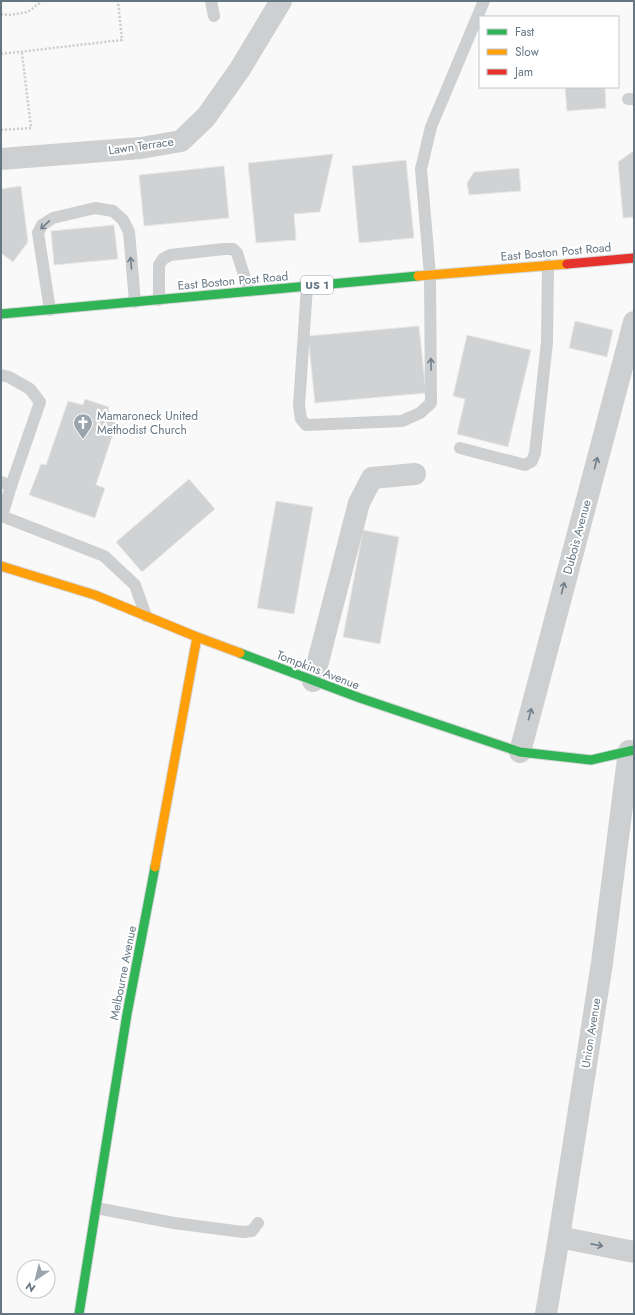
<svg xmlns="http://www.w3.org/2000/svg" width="635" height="1315" viewBox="0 0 635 1315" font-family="Jost,sans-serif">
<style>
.building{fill:#d0d2d3;stroke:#e8e8e8}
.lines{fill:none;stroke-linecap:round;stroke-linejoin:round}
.fast-casing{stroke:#d5d6d7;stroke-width:11}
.slow-casing{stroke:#d5d6d7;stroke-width:11}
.jam-casing{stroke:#d5d6d7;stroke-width:11}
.path{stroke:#cbcccd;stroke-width:2.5;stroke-dasharray:2 2;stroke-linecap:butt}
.lane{stroke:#cecfd0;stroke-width:12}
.street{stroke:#cecfd0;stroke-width:22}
.fast{stroke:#30b455;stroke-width:9}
.slow{stroke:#ff9f0a;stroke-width:9}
.jam{stroke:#e5322d;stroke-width:9}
.oneway{stroke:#707f8b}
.labels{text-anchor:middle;stroke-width:4;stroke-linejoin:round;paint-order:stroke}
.shield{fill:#fff;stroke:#939fa8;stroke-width:1}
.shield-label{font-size:11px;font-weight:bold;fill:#657683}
.street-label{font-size:12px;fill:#657683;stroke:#fff}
.poi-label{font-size:12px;fill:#657683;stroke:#fff;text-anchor:start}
</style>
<rect width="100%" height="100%" fill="#f9f9f9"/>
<g class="building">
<path d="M565,87H605L606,108L567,111Z"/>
<path d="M632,152H634V217L623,218L618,162Z"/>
<path d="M333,154L320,212L294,214L296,240L256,243L248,163Z"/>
<path d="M406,160L414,238L359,243L352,166Z"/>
<path d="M224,166L229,218L144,226L139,175Z"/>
<path d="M519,168L521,191L469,195L467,183L474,172Z"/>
<path d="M21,186L28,242L13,262L1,253V189Z"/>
<path d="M114,225L118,259L54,265L51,231Z"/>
<path d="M575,321L613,330L607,357L569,348Z"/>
<path d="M419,326L426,393L315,403L308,336Z"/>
<path d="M467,335L531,350L508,447L457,434L465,399L453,396Z"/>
<path d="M85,399L109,407L108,411L119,416L96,485L105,488L95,518L29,495L41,464L46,465L68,401L83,405Z"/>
<path d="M189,479L215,509L142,572L116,542Z"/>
<path d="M276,501L313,507L294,614L257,608Z"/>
<path d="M363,530L399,537L380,644L343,637Z"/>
</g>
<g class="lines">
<defs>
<g id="fast">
<path d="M1,314L418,276"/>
<path d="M240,653L360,698L520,752L591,760L634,750"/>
<path d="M79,1314L127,1014L155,867"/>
</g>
<g id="slow">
<path d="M418,276L567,264"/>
<path d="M1,566L95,595L197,637L240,653"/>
<path d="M155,867L197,637"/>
</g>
<path id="jam" d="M567,264L634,258"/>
</defs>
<use href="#fast" class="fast-casing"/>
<use href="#slow" class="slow-casing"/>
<use href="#jam" class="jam-casing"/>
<g class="path">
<path d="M1,14L9,15L28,12L42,1"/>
<path d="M1,54L122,40L118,1"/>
<path d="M1,130L31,128L22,53"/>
</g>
<g class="lane">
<path d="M211,1L214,16"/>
<path d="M628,99H634"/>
<path d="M307,286L299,406L301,419L306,425L402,421L420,413L431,403L430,275L421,169L431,127L484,1"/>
<path d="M159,300V265L163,259L170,255L224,249H233L237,253L249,291"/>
<path d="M50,310L38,233L42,225L53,218L95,208L113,211L123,220L129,232L135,302"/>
<path d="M1,375L9,377L30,389L40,402L11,486L1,482"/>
<path d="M460,448L525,465L532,461L535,453L547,342L548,265"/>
<path d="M11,486L2,516L104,556L135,585L146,616"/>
<path d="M96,1208L174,1223L243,1232L252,1231L258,1223"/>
</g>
<g class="street">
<path d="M1,159L141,148L181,141L206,117L240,69L281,1"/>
<path d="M313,681L359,503L372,478L415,474"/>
<path d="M520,752L634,322"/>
<path d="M559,1237L634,1252"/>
<path d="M546,1314L559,1237L602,963L629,751"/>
</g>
<use href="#fast" class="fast"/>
<use href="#slow" class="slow"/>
<use href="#jam" class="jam"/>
</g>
<defs><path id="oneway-shaft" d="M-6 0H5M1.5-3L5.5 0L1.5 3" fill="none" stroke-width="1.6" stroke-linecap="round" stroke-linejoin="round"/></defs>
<g class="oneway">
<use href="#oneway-shaft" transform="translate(45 225) rotate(137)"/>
<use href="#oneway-shaft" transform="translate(131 263) rotate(-95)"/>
<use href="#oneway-shaft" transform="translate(431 364) rotate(-91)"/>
<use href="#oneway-shaft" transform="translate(596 463) rotate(-75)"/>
<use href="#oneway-shaft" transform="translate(563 588) rotate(-75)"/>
<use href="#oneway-shaft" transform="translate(530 714) rotate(-75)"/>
<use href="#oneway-shaft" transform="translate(597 1245) rotate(11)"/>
</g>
<defs>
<symbol id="church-pin" viewBox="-11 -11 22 30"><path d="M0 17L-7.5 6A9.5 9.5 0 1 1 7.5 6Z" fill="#99a4ac" stroke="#fff"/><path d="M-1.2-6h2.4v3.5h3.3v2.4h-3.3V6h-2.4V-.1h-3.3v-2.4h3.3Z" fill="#fff"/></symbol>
</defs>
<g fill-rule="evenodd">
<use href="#church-pin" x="72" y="412" width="22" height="30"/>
</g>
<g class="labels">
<rect class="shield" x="301" y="276" width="32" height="18" rx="3"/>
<g class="shield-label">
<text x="317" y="289">US 1</text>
</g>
<g class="street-label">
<text transform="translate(141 146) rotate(-8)" y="4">Lawn Terrace</text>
<text transform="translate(556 252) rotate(-5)" y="4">East Boston Post Road</text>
<text transform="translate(233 281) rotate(-5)" y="4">East Boston Post Road</text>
<text transform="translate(577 537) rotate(-75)" y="4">Dubois Avenue</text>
<text transform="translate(318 670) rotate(21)" y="4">Tompkins Avenue</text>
<text transform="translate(123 973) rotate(-79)" y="4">Melbourne Avenue</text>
<text transform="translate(591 1033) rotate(-81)" y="4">Union Avenue</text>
</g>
<g class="poi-label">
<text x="97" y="420">Mamaroneck United<tspan x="97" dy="14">Methodist Church</tspan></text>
</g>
</g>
<rect width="635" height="1315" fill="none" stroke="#657683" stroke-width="4"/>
<rect x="479" y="16" width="140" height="72" fill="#ffffff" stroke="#c1c8cd"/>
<rect x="487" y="29" width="20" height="6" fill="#30b455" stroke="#c1c8cd"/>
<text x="515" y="36" font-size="12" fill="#657683">Fast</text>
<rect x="487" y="49" width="20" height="6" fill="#ff9f0a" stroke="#c1c8cd"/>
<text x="515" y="56" font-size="12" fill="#657683">Slow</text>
<rect x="487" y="69" width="20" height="6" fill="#e5322d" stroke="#c1c8cd"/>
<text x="515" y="76" font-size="12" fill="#657683">Jam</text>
<g transform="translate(36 1279) rotate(215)"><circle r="19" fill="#ffffff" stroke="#c1c8cd"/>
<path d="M0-3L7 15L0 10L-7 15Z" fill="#99a4ac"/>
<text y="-6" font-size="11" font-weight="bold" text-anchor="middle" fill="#657683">N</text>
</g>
</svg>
